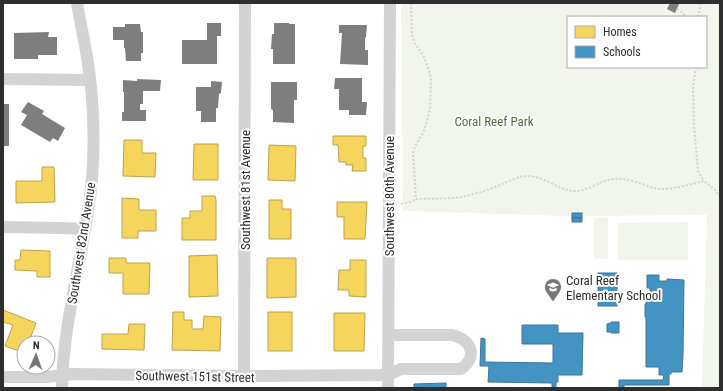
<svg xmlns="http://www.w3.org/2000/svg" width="723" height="391" viewBox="0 0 723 391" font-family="'Roboto Condensed',sans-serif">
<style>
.green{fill:#f1f5eb;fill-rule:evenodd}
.homes{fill:#f6d55c;stroke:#baa34e}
.schools{fill:#4393c3;stroke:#3d7596}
.building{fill:#7e7e7e}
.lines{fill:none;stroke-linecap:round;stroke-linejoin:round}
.path{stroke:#d3d3d3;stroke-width:2;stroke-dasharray:2 2;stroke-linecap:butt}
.minor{stroke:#d3d3d3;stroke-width:12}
.labels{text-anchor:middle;stroke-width:4;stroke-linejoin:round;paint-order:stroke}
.park-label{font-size:13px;fill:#556b39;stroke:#fff}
.street-label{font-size:13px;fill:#2e2e2e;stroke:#fff}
.poi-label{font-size:13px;fill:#2e2e2e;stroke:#fff;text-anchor:start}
</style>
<rect width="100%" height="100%" fill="#fff"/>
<g class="green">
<path d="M401,3H720V388H702L707,215L569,216L403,211ZM568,17H706V67H568Z"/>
<path d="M594,218H608V259L594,258Z"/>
<path d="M688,222V260H617L618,223Z"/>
</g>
<g class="homes">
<path d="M333,136H366V146H363V158H366V171H352L353,165H346V162H339L338,145H333Z"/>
<path d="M124,140H142V153H156L155,177L123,176Z"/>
<path d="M194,144H218V180H193Z"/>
<path d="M269,145L296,146L295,181L268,180Z"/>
<path d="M42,167H54L55,202L16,203V181H42Z"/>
<path d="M202,196H215L216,200V240H182V218H190V211H202Z"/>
<path d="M122,198L139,199V210H156V231H138V238H122Z"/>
<path d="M269,200H282V209H291V239H269Z"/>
<path d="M337,202H367L365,239H344V217H337Z"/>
<path d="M21,250L50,251V277H37V271L15,270V260H20Z"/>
<path d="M217,255L218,296L189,297V256Z"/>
<path d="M109,258H126V263H150L149,294H123V273H109Z"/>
<path d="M267,258H296V297L267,298Z"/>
<path d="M350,260H366V297L349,296V290H338L339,270H350Z"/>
<path d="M3,310L36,323L30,339L37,342V343H24V353L5,346L13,325L3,322V323Z"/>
<path d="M173,312H184V320H192V329H203L204,316L221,317L220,351L172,350Z"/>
<rect x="268" y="312" width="24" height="39"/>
<path d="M334,313H365L364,351H334Z"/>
<path d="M129,324H145L144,350L102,349V334H128Z"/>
</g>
<g class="schools">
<rect x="572" y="213" width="10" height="5"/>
<rect x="572" y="218" width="10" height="4"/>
<rect x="598" y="273" width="19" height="33"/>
<path d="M647,275H659V281H667V279L684,280L683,355L682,372H671V374H669V385H624V388H619V380H663L664,375H659V367H646V317H645V304H646L647,292H650V288H647Z"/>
<path d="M611,322H619V333H611V332H607V324L611,323Z"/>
<path d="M522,325H558V333H583L582,375H558V382H556V388H552V383L488,382L489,366H480L481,338L485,339V362L553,363V344H522Z"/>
<path d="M446,383V388H414V384Z"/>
</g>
<g class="building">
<path d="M670,3H676L679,4L675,13L667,9Z"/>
<path d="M207,23H221V36H217V64H182V40H207Z"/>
<path d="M274,23H289V24H295V64H273V49H271L272,34H274Z"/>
<path d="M125,24H140L141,32H143V53H141V61H126L125,48H124V40H113V27H125Z"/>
<path d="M339,25H367L366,37L365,38V50H368V65L340,64L342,33H339Z"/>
<path d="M49,32L48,37H57V55H38V59H14V33Z"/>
<path d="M335,78H362V102H367L366,115H349V110H339V89H334Z"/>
<path d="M137,79L161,80L160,91H143V104H140V110H146V121H122V112H124V92H123V80L137,81Z"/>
<path d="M211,81L222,82L221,93L219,94L218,108H216V122H201V111H196V87H211Z"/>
<path d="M271,82H297V100H294V123L273,122V110L271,109Z"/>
<path d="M28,102L44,111L42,114L65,128L58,141L53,138L50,142L21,125L27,115L21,112Z"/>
<rect x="3" y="104" width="6" height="42"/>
</g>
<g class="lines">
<g class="path">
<path d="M411,3L412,35L415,44L423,55L429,70L431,79L430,107L428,118L423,133L415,146L413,153L416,199C434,198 453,200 470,195C481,192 492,189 502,184C510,181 519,176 528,176C544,176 560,191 574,191C588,192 600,180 614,179C629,177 644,186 659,189C671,190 691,184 704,181L715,190L720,197"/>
<path d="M677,9L683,13L685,17"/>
<path d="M698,17L701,3"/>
<path d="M696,67L693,87L694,125L698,171L704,181"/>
<path d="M401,204L410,202L416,199"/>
<path d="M720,388V382"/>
</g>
<g class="minor">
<path d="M3,79L90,80"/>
<path d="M3,227L63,228L85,229"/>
<path d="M244,376L245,3"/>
<path d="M3,377H46L73,374L244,376L388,375L401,369H461C478,357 472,340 452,335H389"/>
<path d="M62,388C63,328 79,270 88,211C96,163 95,105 87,57C84,39 80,21 77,3"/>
<path d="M388,388L390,3"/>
</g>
</g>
<defs>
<symbol id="school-pin" viewBox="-11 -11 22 30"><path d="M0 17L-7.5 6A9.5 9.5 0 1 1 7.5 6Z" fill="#777" stroke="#fff"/><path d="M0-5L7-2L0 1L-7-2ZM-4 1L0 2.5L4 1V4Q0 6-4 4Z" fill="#fff"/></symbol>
</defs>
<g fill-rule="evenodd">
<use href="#school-pin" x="543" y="277" width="20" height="27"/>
</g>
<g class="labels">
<g class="park-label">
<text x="494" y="126">Coral Reef Park</text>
</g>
<g class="street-label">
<text transform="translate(245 190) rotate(-90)" y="5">Southwest 81st Avenue</text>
<text transform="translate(389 196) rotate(-90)" y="5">Southwest 80th Avenue</text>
<text transform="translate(81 243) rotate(-81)" y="5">Southwest 82nd Avenue</text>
<text transform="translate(195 376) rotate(1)" y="5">Southwest 151st Street</text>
</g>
<g class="poi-label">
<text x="566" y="285">Coral Reef<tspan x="566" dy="15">Elementary School</tspan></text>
</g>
</g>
<rect width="723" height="391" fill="none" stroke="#2e2e2e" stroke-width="8"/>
<rect x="567" y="16" width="140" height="52" fill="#ffffff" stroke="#ababab"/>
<rect x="575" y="26" width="20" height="12" fill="#f6d55c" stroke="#ababab"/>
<text x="603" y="36" font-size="12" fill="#2e2e2e">Homes</text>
<rect x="575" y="46" width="20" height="12" fill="#4393c3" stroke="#ababab"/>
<text x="603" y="56" font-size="12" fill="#2e2e2e">Schools</text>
<g transform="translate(36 355) rotate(2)"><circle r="19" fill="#ffffff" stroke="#ababab"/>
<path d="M0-3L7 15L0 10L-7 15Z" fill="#777777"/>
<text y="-6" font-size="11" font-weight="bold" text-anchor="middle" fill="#2e2e2e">N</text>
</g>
</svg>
